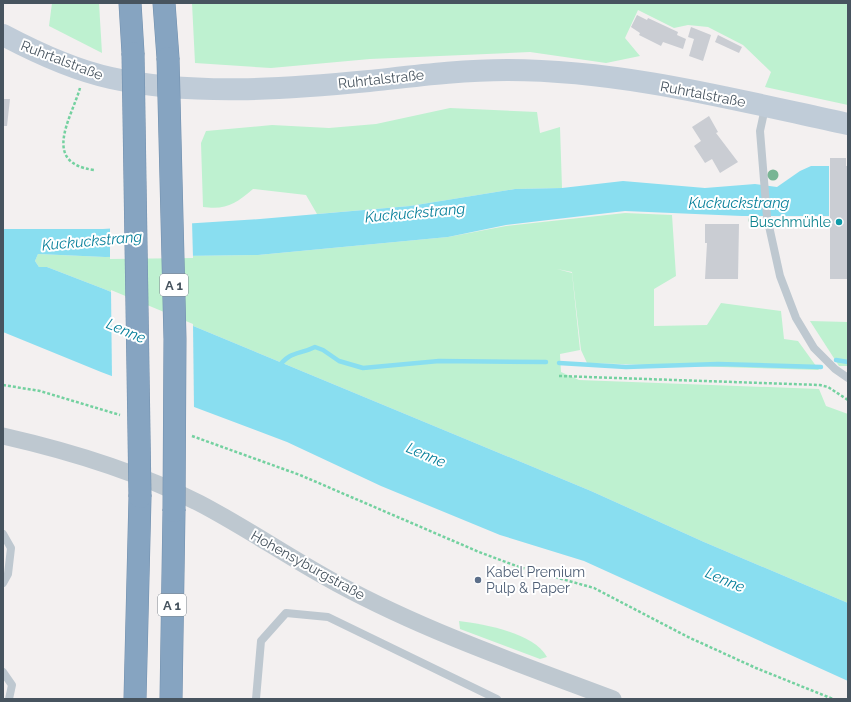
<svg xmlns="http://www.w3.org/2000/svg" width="851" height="702" viewBox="0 0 851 702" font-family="Raleway,sans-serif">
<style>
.green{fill:#bef1d0}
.water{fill:#89def0}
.pier{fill:#f3f0f0}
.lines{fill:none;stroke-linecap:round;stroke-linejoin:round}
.stream{stroke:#89def0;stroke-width:4.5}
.building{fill:#cacdd3}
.motorway-casing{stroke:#718fad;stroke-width:23}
.path{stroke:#74d1a0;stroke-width:2.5;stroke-dasharray:3 2;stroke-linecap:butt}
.service{stroke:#bec8d0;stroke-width:8}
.minor{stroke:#bec8d0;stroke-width:17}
.secondary{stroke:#c0ccd8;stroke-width:22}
.motorway{stroke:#86a4c1;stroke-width:22}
.motorway-bridge-casing{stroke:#718fad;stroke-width:23;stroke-linecap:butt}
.motorway-bridge{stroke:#86a4c1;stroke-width:22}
.tree{fill:#78b594}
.culture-dot{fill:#0f9aa8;stroke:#fff;stroke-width:1.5}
.service-dot{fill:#5c6f8a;stroke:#fff;stroke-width:1.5}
.labels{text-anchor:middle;stroke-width:4;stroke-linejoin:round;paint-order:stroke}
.shield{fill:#fff;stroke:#7e878f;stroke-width:1}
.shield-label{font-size:13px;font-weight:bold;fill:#47545f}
.street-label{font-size:14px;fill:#47545f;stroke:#fff}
.culture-label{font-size:14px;fill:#0d838f;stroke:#fff;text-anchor:end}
.service-label{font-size:14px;fill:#4e5e75;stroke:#fff;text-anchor:start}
.water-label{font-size:15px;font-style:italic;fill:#08809b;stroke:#fff}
</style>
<rect width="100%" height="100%" fill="#f3f0f0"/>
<g class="green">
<path d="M52,3H99L102,53L49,26Z"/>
<path d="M192,3H848V105L765,87L771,72L743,45L708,27L688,25L674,28L638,10L625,38L640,56L606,63L530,52L370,59L271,68L195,63Z"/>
<path d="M450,108L537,112L540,133L560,127L562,188L515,189L410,206L317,214L306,195L253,189C235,204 227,210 203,207L201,143L206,131L272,125L329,128L376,124Z"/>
<path d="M625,213L672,215L676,276L654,289V326L707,325L721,303L781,311L784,339L798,341L819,370L587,363L581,350L572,272L557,269L572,273L580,350L560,354L561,372L579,380L819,389L826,406L848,414V603L704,542L591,491L104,289L47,267H39L35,261L38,254L105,257L258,255L448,237L506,226Z"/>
<path d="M810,321L848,322V366H839Z"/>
<path d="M459,621C484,624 534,633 547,657L540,659L460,629Z"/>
</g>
<path class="water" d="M811,166H829V216H742L625,211L506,225L448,237L258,255L105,257L38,254L35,261L39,267H47L104,289L591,491L704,542L848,603V681L584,561L500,535L381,486L287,442L101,372L3,332V229H103L260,219L410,206L515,189L562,188L623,181L705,188L755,184L777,187L800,171Z"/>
<g class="pier">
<path d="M192,221L193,258L110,259V226Z"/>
<path d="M111,290L193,324L194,409L112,379Z"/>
</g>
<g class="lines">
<g class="stream">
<path d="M836,360L848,362"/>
<path d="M559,363L626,367L718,364L821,367"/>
<path d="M278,368C289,351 299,355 315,347L323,350L339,361L363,368L439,361L546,362"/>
</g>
</g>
<g class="building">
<path d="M637,15L647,20L648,18L678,32L677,35L686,39L683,49L663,42L661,46L639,35L640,33L631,27Z"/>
<path d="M691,27L711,35L703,61L689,56L694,39L688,37Z"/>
<path d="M718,35L742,47L739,53L715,42Z"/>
<path d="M3,99H10L7,126H3Z"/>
<path d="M709,116L718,132L716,133L738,162L720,173L712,159L705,163L694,146L701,141L692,127Z"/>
<path d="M830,158H846V166H848V279H830Z"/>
<path d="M705,224H739L738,279H705L707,243H705Z"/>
</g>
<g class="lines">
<defs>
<g id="motorway">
<path d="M130,3L133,53"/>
<path d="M164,3L168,58"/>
<path d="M135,699L140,497"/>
<path d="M171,699L174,511"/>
</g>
</defs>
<use href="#motorway" class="motorway-casing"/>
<g class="path">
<path d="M80,88C71,119 41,163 94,170"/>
<path d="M559,376L820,385L828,387L848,400"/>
<path d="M3,385L40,391L120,415"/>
<path d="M192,436L300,475L479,552L519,567L594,588L688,637L756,668L833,699"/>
</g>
<g class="service">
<path d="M765,108L760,131L767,217L780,276L796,318L814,348L835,369L848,378"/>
<path d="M3,534L11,548L8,574L3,583"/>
<path d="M3,672L12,685L9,699"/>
<path d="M256,699L261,641L286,613L328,617L497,699"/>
</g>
<path class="minor" d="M3,436C69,451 138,472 199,503C247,528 291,559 338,584C425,631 520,664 613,699"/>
<path class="secondary" d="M3,35C37,53 73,70 111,78C192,96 287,89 369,81C415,76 461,70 507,70C622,70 736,100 848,124"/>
<use href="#motorway" class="motorway"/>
<defs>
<g id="motorway-bridge">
<path d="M133,53L140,497"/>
<path d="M168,58L175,339L174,511"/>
</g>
</defs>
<use href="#motorway-bridge" class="motorway-bridge-casing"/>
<use href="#motorway-bridge" class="motorway-bridge"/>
</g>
<g class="tree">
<circle cx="773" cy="175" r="5.5"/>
<circle cx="754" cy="220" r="5.5"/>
</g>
<circle class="culture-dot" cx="839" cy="222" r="4"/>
<circle class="service-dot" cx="478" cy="580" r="4"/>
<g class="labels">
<g class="shield">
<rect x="160" y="274" width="28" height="22" rx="3"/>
<rect x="158" y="594" width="28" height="22" rx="3"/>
</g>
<g class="shield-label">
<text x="174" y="290">A 1</text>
<text x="172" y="610">A 1</text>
</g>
<g class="street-label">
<text transform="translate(62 60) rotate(21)" y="5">Ruhrtalstraße</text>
<text transform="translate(381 79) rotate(-6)" y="5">Ruhrtalstraße</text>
<text transform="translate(703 94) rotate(11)" y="5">Ruhrtalstraße</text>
<text transform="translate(308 565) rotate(29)" y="5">Hohensyburgstraße</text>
</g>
<g class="culture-label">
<text x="831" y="227">Buschmühle</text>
</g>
<g class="service-label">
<text x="486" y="577">Kabel Premium<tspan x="486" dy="16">Pulp &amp; Paper</tspan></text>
</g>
<g class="water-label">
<text x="739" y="208">Kuckuckstrang</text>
<text transform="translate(415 213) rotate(-5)" y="5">Kuckuckstrang</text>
<text transform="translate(92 241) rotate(-5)" y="5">Kuckuckstrang</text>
<text transform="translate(126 331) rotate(23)" y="5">Lenne</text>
<text transform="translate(426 455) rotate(23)" y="5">Lenne</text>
<text transform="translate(725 580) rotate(23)" y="5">Lenne</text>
</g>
</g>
<rect width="851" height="702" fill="none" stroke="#47545f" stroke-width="8"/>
</svg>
